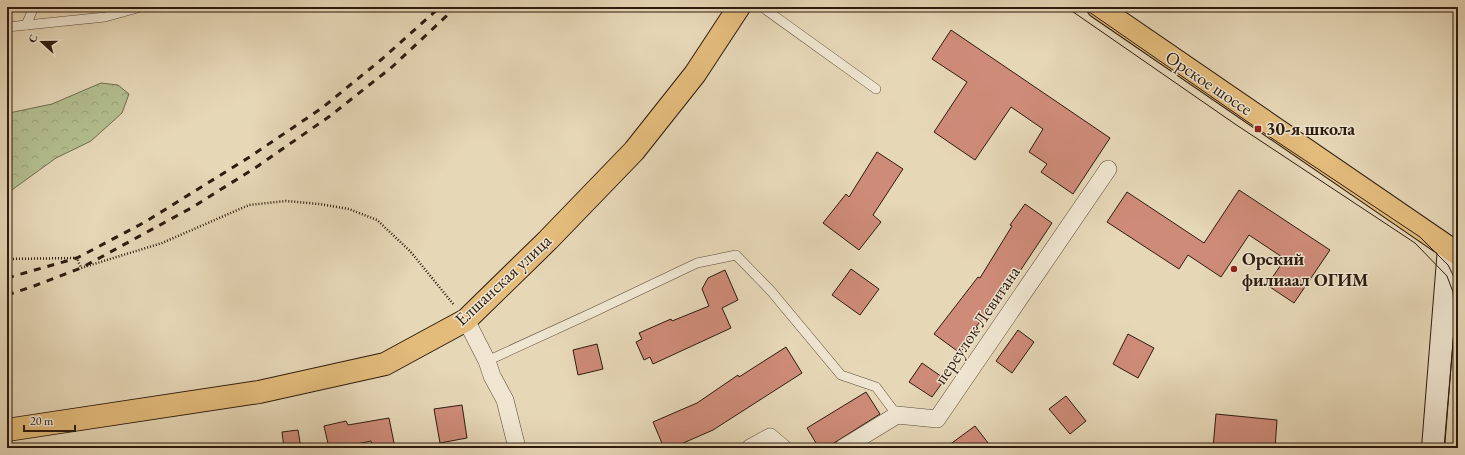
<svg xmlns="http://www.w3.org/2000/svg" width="1465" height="455" viewBox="0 0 1465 455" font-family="'EB Garamond',serif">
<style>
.forest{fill:url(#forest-crowns);stroke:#706d4e}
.building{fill:#ce8b79;stroke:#2d1b0d}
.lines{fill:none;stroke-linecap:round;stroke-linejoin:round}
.service-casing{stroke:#5b4a38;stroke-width:10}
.minor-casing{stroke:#5b4a38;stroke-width:18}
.secondary-casing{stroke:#2d1b0d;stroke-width:24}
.primary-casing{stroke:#2d1b0d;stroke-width:24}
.path{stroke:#2d1b0d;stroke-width:2.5;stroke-dasharray:1 2;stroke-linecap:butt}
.service{stroke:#efe5d0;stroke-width:9}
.minor{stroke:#efe5d0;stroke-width:17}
.secondary{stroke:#efe5d0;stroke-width:22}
.primary{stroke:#e3bc7c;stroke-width:22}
.tram{stroke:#2d1b0d;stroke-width:1}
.rail{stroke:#2d1b0d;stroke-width:3;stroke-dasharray:7 7;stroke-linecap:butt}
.poi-dot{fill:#8f2418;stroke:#efe5d0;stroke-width:1.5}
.labels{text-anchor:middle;stroke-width:3;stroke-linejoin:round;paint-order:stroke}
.street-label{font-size:18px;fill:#2d1b0d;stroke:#efe5d0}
.poi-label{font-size:18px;font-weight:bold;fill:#2d1b0d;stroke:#efe5d0;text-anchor:start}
</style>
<defs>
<pattern id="forest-crowns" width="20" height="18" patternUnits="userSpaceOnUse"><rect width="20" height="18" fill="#b3bf90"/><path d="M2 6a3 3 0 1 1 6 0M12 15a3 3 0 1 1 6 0" fill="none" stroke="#9aa47b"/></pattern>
</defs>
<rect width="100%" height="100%" fill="#e6d7b7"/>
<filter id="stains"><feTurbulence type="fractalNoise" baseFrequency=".005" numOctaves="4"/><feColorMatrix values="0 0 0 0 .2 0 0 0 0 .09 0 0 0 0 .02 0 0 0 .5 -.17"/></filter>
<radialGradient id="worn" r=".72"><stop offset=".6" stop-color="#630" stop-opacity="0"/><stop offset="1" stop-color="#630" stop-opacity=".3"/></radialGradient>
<path class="forest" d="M101,83L118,85L129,94L122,113L91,141L56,158L9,192H7V115L9,113L52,104Z"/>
<g class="building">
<path d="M951,30L1110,138L1073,194L1041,172L1047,164L1029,152L1043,129L1011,107L975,160L934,132L967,82L932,59Z"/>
<path d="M877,152L903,169L873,215L881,222L859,250L823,223L846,194L849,197Z"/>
<path d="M1239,190L1330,250L1294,303L1267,285L1285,259L1249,235L1221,277L1188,255L1179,269L1107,222L1127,192L1204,243Z"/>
<path d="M1025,204L1052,223L1012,283L1010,282L976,327L978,328L960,353L934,334L978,277L980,278L1012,226L1010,225Z"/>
<path d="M851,269L879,289L860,315L832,295Z"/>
<path d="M725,270L738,300L722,308L731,328L653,364L650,357L644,360L636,342L642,339L639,333L671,319L672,321L709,306L702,289L708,278Z"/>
<path d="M1018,330L1034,342L1012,373L996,361Z"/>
<path d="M1128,334L1154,348L1138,378L1113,364Z"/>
<path d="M597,344L603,369L578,375L573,350Z"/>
<path d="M786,347L802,373L713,430L672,448H664L653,422L697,403L738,375L739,377Z"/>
<path d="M922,363L945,379L932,397L909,382Z"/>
<path d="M866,392L880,414L826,448H819L807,428Z"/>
<path d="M1066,396L1086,421L1070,434L1049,409Z"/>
<path d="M462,405L467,438L440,443L434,409Z"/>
<path d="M1216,414L1277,420L1275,448H1213Z"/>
<path d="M389,418L395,448H373L371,441L339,448H329L324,426L346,421L348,425Z"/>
<path d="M975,426L992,448H945Z"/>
<path d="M298,430L301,448H284L282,432Z"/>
</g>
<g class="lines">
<defs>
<g id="service">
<path d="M762,7L876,89"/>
<path d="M26,25L34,7"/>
<path d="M7,27L105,17L141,7"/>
<path d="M487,361L596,311L697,263L736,255L771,291L841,375L876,387L897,415"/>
</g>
<g id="minor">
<path d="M466,320L487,361L492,376L505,400L517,448"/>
<path d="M750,448L770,437L783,448"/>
<path d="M843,448L897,415L937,419L1108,169"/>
</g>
<path id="secondary" d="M1433,448L1449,248"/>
<g id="primary">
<path d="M1098,7L1458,254"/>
<path d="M7,430L259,392L385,364L466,320L548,240L634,151L695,74L739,7"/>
</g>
</defs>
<use href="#service" class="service-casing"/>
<use href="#minor" class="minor-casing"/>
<use href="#secondary" class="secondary-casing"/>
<use href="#primary" class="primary-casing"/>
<path class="path" d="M7,259L77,258L81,268L162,243L249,205L286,201L319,204L349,209L377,220L410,251L454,305"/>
<use href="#service" class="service"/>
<use href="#minor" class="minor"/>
<use href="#secondary" class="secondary"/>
<use href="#primary" class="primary"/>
<g class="tram">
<path d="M1066,7L1235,124L1415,243L1447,276L1453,292L1455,319L1444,448"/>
<path d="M1082,7L1258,129L1420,237L1448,265L1458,285"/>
<path d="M1453,448L1458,386"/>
</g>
<g class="rail">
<path d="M7,278L77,258L145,222L248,158L322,108L382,59L440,7"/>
<path d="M7,295L34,286L81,268L193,207L258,166L330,116L392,67L456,7"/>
</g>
</g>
<g class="poi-dot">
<rect x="1254" y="125" width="8" height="8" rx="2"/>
<circle cx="1234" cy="269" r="4"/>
</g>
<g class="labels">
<g class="street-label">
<text transform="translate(1209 83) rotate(34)" y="6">Орское шоссе</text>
<text transform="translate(503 280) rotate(-43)" y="6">Елшанская улица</text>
<text transform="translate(977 325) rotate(-56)" y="6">переулок Левитана</text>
</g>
<g class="poi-label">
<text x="1266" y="135">30-я школа</text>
<text x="1242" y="265">Орский<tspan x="1242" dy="21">филиаал ОГИМ</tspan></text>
</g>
</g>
<rect width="1465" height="455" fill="none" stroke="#e6d7b7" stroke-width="24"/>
<rect x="8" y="8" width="1449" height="439" fill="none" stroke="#2d1b0d" stroke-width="2"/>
<rect x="12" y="12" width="1441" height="431" fill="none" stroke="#2d1b0d"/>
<g transform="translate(42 42) rotate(291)" stroke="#efe5d0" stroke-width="3" paint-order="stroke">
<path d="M0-3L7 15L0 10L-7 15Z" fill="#2d1b0d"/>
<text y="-6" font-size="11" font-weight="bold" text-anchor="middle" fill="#2d1b0d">С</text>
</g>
<path d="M24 425v6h51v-6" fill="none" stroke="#2d1b0d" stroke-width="2"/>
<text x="30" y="425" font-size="12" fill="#2d1b0d" stroke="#efe5d0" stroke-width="3" paint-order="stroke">20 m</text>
<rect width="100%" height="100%" filter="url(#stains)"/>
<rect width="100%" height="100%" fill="url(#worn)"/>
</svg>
